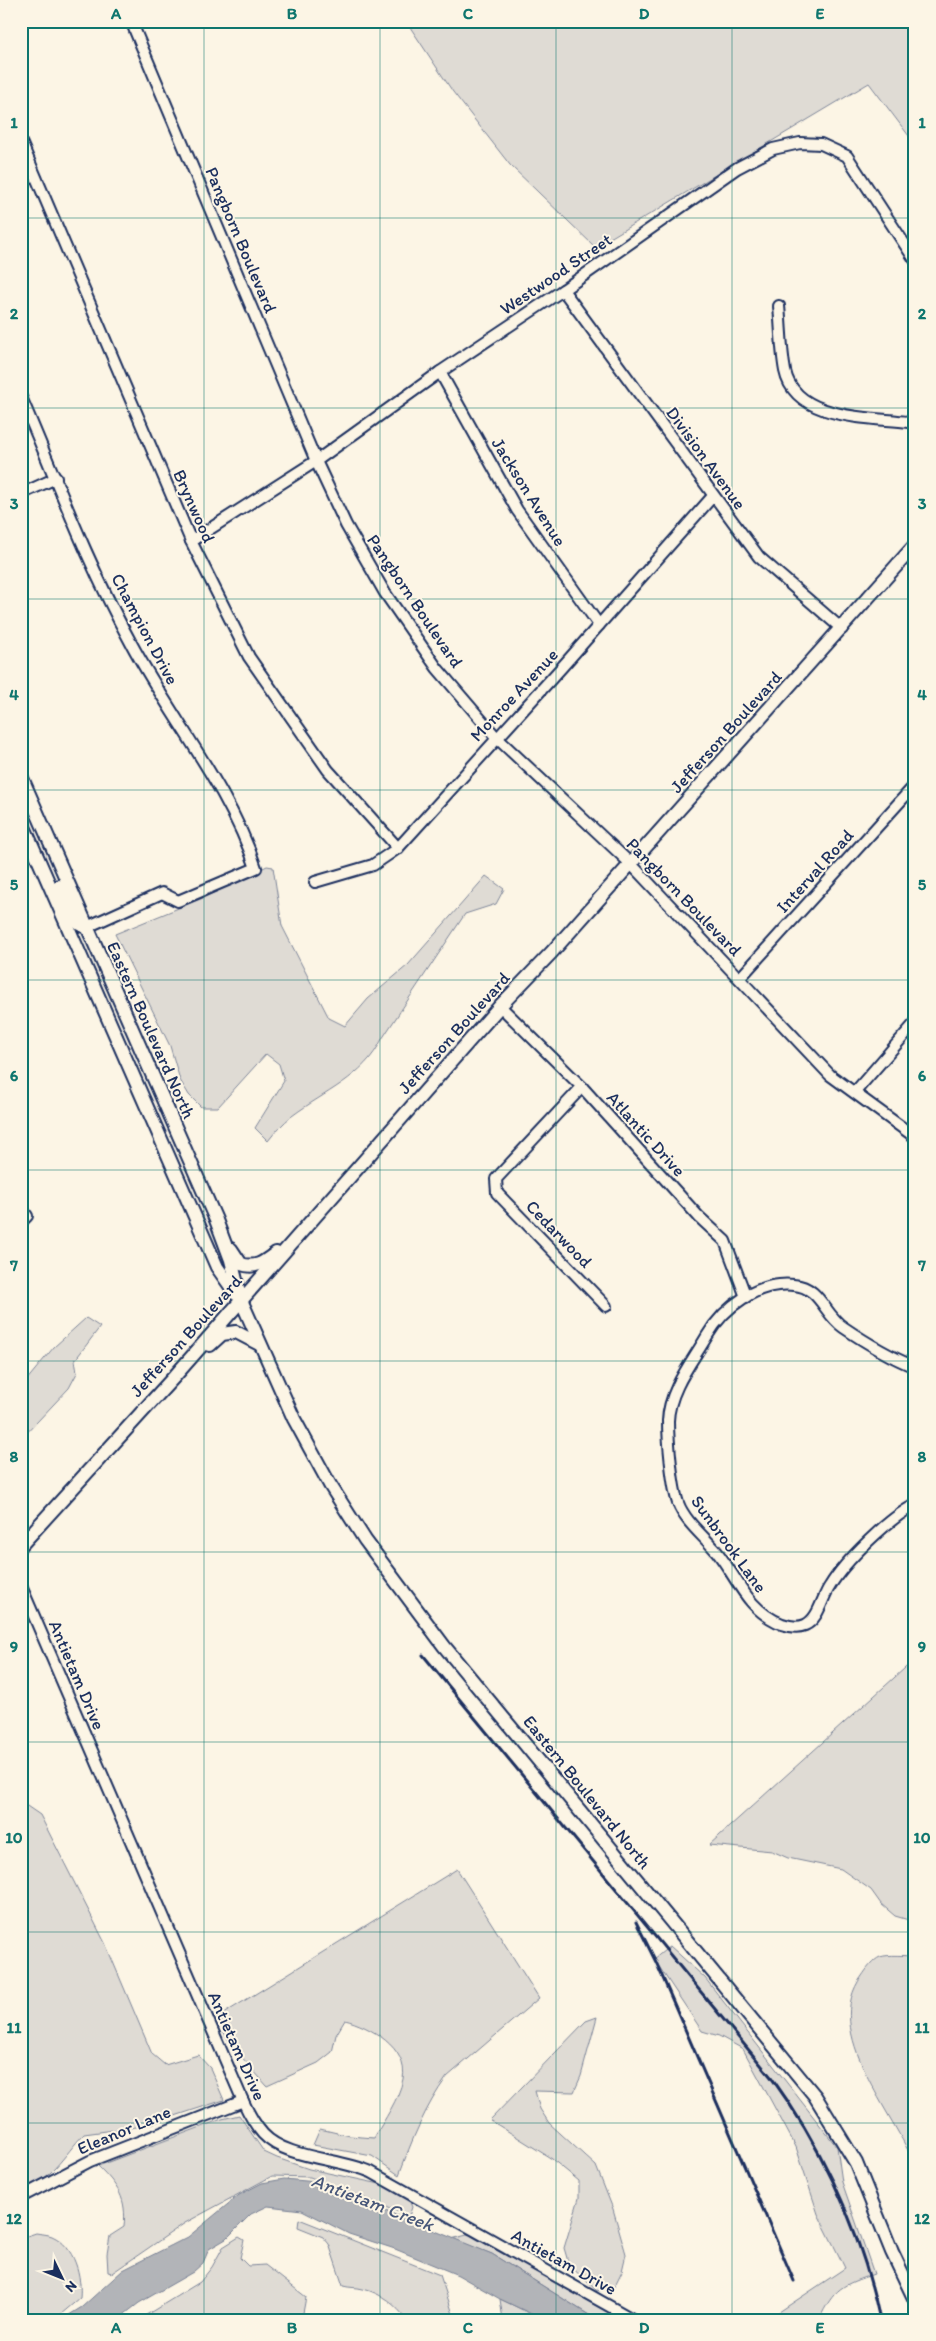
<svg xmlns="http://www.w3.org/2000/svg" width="936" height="2341" viewBox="0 0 936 2341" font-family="Itim,sans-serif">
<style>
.green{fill:#dfdbd4;stroke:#7d8599}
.water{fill:#b2b4b8;stroke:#767f94}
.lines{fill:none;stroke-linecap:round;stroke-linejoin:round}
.minor-casing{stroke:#1b2f5e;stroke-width:14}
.major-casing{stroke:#1b2f5e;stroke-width:16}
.minor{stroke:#fcf5e5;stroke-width:10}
.major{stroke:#fcf5e5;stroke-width:12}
.rail{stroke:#1b2f5e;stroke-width:3}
.grid{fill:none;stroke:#0f766e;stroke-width:1;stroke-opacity:0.55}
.labels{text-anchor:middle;stroke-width:4;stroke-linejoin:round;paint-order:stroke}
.street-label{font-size:18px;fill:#1b2f5e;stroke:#fcf5e5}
.water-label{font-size:19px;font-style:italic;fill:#485779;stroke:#fcf5e5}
.neatline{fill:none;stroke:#0f766e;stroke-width:2}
.grid-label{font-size:16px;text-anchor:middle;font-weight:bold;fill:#0f766e}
</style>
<rect width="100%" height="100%" fill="#fcf5e5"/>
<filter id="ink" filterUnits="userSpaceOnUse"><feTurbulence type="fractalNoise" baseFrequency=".02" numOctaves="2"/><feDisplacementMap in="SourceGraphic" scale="10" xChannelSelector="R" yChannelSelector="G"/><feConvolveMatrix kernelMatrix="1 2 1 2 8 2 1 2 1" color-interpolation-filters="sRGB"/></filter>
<g filter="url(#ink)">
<g class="green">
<path d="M406,21H915V144L869,83L595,247L510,165L453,92Z"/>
<path d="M267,866L273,867L282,926L329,1018L345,1026L368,999L408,965L486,876L504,889L496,904L465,914L382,1039C364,1077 324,1092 292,1116C283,1123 275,1132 268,1141L255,1128L284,1081L279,1064L266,1054L218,1107H201L189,1095L180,1080L170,1046L115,934L203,898Z"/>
<path d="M86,1318L100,1327L75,1360L77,1373L69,1388L21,1439V1387L54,1347Z"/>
<path d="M915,1659V1919L912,1921L895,1916L881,1904L871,1890L841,1869L788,1858L772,1851L709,1845Z"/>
<path d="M21,1802L40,1815L105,1943L152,2054L165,2065L198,2055L210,2068L224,2100L144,2126L84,2134C63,2156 51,2181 21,2191Z"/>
<path d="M457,1869L539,1998L447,2077C425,2107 412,2140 399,2175L372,2156L313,2145L320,2129L350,2136L374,2138C384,2120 399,2099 403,2079C409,2048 369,2026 345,2020L336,2035L332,2052L318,2063L267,2086L232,2046L223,2031V2014Z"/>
<path d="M670,1946L705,1978L837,2147L842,2182L874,2274C842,2285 834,2288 819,2320H767L845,2268L818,2214L796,2147L743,2049L719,2036L702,2031L654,1959Z"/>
<path d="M915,1956V2166C895,2114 820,2031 862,1976C866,1970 873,1960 880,1957C889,1954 905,1956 915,1956Z"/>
<path d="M597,2017L581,2076L574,2092L535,2091L540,2109L549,2123L596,2166L613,2209L626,2254L622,2271L614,2287L597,2291L569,2265L564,2248L579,2198V2181L552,2159L490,2120L586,2021Z"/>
<path d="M239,2115L264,2152L277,2158L309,2169L404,2189L412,2207L409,2216L310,2177L272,2176L185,2223L112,2273L108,2272L107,2254L110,2236L124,2227C127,2198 118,2186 98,2166L222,2119Z"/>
<path d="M299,2219L440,2275L455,2320H407C396,2305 381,2293 363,2289C356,2287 350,2288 343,2286L329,2244L323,2237L298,2227Z"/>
<path d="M36,2233C41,2234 47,2234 52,2236C75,2246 82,2277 80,2298L54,2320H27L21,2311V2238Z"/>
<path d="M471,2234L622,2320H597L492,2254L451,2239Z"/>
<path d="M239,2237L244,2240L240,2258L248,2266L265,2265L306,2297L303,2313L283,2320H138L200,2282L212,2267L223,2247Z"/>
<path d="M500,2299L544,2320H503Z"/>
</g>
<path class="water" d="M284,2179L317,2182L343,2191L366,2203L492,2254L597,2320H544L500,2299L458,2275L395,2249L349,2234L302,2210L268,2206L251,2214L226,2239L209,2249L203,2263L193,2272L139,2303L117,2320H61L82,2307L123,2270L188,2237L239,2195L262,2183Z"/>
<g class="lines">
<defs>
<g id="minor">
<path d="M131,21L316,461L346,525L385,593L437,668L496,737L631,864L830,1075L915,1137"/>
<path d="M21,142L191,541L249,657L328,770L398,848"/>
<path d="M563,290L759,557L842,629"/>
<path d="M779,306C781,327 781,350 785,371C795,420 869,417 908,422L915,420"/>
<path d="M440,372L517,510L599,625"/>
<path d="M21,397C56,479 88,565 131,643C171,718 229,787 256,868L178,901L162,893L87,927"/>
<path d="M21,494L56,478"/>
<path d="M191,541L316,461L440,372L563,290L737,168L773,149L800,143L821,144L847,156L915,260"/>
<path d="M315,882L373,865L398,848L562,667L713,496"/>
<path d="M740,978L915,785"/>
<path d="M500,1006L582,1087L699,1217L725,1241L746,1297"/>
<path d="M582,1087L496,1179L497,1193L606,1306"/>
<path d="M855,1092L915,1023"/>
<path d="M21,1208L27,1216L21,1222"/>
<path d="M915,1367C890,1357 865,1342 843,1327C824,1314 820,1287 794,1285C758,1281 724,1307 707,1336C692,1362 669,1390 668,1421C668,1440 672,1486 678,1503C685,1522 705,1537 717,1552C738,1579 747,1610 782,1624C788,1626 798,1628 805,1625C819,1619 822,1597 830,1586C845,1561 889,1518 915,1505"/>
<path d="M21,1586L243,2101C248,2112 254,2124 263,2134C286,2159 339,2158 371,2172L634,2320"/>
<path d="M21,2197L90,2161L243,2101"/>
</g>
<g id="major">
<path d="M21,776L216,1220L231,1260L241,1300L294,1419L330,1485L365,1540L444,1646L815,2096L856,2163L892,2252L915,2300"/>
<path d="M21,820L217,1267L236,1294"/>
<path d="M59,886C65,900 71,925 87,927"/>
<path d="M231,1249L241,1264C256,1269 264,1262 276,1253"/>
<path d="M210,1345L222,1334L236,1332L259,1344"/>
<path d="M21,1545L174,1377L500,1006L551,953L915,545"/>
</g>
</defs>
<use href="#minor" class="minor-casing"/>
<use href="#major" class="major-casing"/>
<use href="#minor" class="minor"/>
<use href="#major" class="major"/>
<g class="rail">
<path d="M423,1655L771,2077C824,2150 861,2231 880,2320"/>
<path d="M636,1922L656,1962L794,2281"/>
</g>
</g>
</g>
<path class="grid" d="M204,21V2320M380,21V2320M556,21V2320M732,21V2320M21,218H915M21,408H915M21,599H915M21,790H915M21,980H915M21,1170H915M21,1361H915M21,1552H915M21,1742H915M21,1932H915M21,2123H915"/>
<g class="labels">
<g class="street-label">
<text transform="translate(241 240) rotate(67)" y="6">Pangborn Boulevard</text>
<text transform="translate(556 274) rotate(-34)" y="6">Westwood Street</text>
<text transform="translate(706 458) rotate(54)" y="6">Division Avenue</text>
<text transform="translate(529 492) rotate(58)" y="6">Jackson Avenue</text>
<text transform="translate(194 506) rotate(66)" y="6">Brynwood</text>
<text transform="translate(415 601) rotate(56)" y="6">Pangborn Boulevard</text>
<text transform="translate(145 629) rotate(62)" y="6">Champion Drive</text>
<text transform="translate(514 695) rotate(-47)" y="6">Monroe Avenue</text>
<text transform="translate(726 732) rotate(-48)" y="6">Jefferson Boulevard</text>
<text transform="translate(815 871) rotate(-48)" y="6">Interval Road</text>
<text transform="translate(684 897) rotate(46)" y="6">Pangborn Boulevard</text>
<text transform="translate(151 1030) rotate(66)" y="6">Eastern Boulevard North</text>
<text transform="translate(454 1033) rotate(-48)" y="6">Jefferson Boulevard</text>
<text transform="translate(646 1134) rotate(48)" y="6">Atlantic Drive</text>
<text transform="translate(559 1234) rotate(46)" y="6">Cedarwood</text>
<text transform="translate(186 1336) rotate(-48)" y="6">Jefferson Boulevard</text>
<text transform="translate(729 1544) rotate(54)" y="6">Sunbrook Lane</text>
<text transform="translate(77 1675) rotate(67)" y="6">Antietam Drive</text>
<text transform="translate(587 1792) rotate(51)" y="6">Eastern Boulevard North</text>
<text transform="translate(237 2046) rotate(66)" y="6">Antietam Drive</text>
<text transform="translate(124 2130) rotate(-23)" y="6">Eleanor Lane</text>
<text transform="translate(564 2262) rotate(29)" y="6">Antietam Drive</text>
</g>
<g class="water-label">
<text transform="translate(373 2202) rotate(21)" y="7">Antietam Creek</text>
</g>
</g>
<rect width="936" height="2341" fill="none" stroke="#fcf5e5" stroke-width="55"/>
<g transform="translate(62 2278) rotate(133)" stroke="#fcf5e5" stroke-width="4" paint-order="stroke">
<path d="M0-4L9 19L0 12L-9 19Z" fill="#1b2f5e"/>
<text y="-8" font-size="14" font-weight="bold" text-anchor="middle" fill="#1b2f5e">N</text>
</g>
<rect x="28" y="28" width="880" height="2286" class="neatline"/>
<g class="grid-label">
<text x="116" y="19">A</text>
<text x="292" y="19">B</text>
<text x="468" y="19">C</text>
<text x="644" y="19">D</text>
<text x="820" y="19">E</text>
<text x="14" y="128">1</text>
<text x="922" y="128">1</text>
<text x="14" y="319">2</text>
<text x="922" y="319">2</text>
<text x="14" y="509">3</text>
<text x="922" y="509">3</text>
<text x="14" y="700">4</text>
<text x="922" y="700">4</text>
<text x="14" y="890">5</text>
<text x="922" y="890">5</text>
<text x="14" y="1081">6</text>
<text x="922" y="1081">6</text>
<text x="14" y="1271">7</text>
<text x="922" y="1271">7</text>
<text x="14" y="1462">8</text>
<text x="922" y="1462">8</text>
<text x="14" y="1652">9</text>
<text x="922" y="1652">9</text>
<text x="14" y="1843">10</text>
<text x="922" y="1843">10</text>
<text x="14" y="2033">11</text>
<text x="922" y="2033">11</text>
<text x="14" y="2224">12</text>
<text x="922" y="2224">12</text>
<text x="116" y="2333">A</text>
<text x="292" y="2333">B</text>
<text x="468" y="2333">C</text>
<text x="644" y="2333">D</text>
<text x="820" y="2333">E</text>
</g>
</svg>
